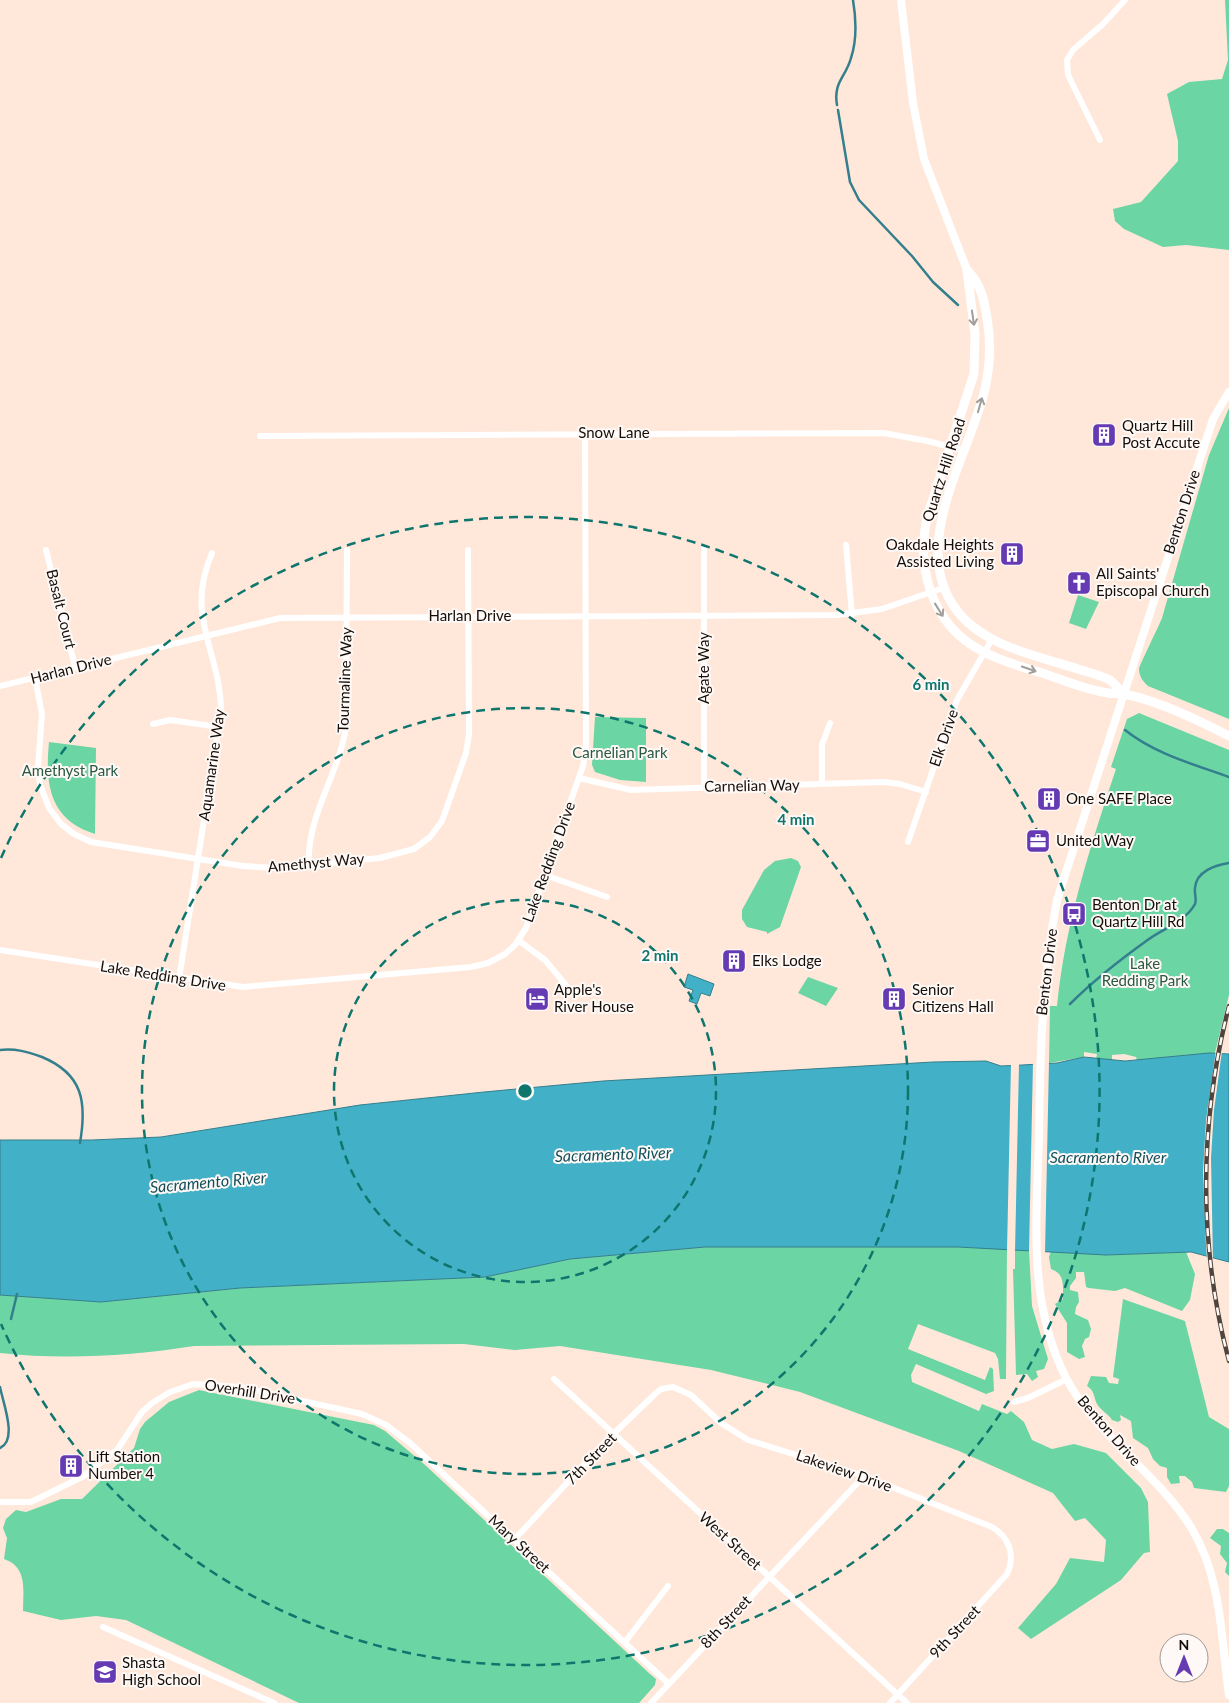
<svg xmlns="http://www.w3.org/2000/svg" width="1229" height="1703" viewBox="0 0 1229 1703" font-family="Lato,sans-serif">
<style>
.green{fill:#6bd5a4}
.water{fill:#42b0c6;stroke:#347f8d}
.pier{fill:#ffe8da}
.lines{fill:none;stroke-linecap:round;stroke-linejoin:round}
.stream{stroke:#347f8d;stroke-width:2.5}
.minor{stroke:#fff;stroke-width:6}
.tertiary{stroke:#fff;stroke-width:8}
.secondary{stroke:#fff;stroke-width:9}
.rail-casing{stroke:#50453e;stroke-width:4.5}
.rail{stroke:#fef9f6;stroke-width:2.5;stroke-dasharray:8;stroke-linecap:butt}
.oneway{stroke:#a19e9c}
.ring{fill:none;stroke:#0f766e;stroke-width:2.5;stroke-dasharray:9 6}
.labels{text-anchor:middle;stroke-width:4;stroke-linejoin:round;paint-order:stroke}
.poi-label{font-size:15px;fill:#140d08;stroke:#fef9f6;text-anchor:start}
.street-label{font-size:15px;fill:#140d08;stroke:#fef9f6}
.park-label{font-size:15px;fill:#2a5943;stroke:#fef9f6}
.water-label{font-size:16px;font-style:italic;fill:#12505c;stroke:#fef9f6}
.centre{fill:#0f766e;stroke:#fef9f6;stroke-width:2.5}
.ring-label{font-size:15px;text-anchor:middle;font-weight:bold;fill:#0f766e;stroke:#fef9f6;stroke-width:4;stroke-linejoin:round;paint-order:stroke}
</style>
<rect width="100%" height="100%" fill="#ffe8da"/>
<g class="green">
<path d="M1225,0H1229V250L1186,245L1163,247L1124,229L1115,221L1113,209L1141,202L1178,161V141L1167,94L1189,82L1222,79L1228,60Z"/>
<path d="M1229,408V719L1148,686C1142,681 1139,675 1139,669C1139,666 1159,626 1162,618L1209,455Z"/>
<path d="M1078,595L1099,602L1086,629L1069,623Z"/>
<path d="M1139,713L1229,750V995L1215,1053L1137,1060L1136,1057L1124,1054L1112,1055V1060L1096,1059L1097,1054L1084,1052V1057L1049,1063L1050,1006H1057C1065,924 1090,847 1116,769L1111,767L1127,719Z"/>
<path d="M595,717L646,718V782L620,780L595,772L592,765Z"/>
<path d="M49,742L96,748L95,834C49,820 45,784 49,742Z"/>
<path d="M791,858L798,861L801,867L780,927L767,934V932L747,927L742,919V910L764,870L775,861Z"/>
<path d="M808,977L838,988L826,1006L798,993Z"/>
<path d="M705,1247H958L1007,1249L1006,1379H1000L998,1359L995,1353L918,1324L908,1349L985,1380L990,1367L993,1369L994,1391L986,1394L916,1364L911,1375L912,1382L979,1411L982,1404L1007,1414L1011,1411L1024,1422L1032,1440L1052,1449L1074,1444L1106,1453L1141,1488L1148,1502L1150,1552L1144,1553L1121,1580L1031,1639L1018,1628L1056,1584L1070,1558L1104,1562L1106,1540L1085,1518L1075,1521L1053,1493L959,1451L800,1392L711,1370L560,1346L515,1350L464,1344L194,1346C131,1356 63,1360 0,1353V1295L101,1302L240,1288L485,1277L570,1259Z"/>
<path d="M1015,1249L1029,1250L1032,1306L1048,1359L1044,1369L1036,1371L1038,1377L1032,1381L1027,1374L1016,1375L1013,1269H1015Z"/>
<path d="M1051,1251L1106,1255L1186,1252L1195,1274L1190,1300L1182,1311L1125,1288L1115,1291L1089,1288L1086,1287L1084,1272H1076V1278L1070,1286V1290L1078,1292L1079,1302L1076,1307L1075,1314L1088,1320L1091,1329L1089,1337L1085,1339L1082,1346L1085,1357L1079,1359L1067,1352V1323L1055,1304L1063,1299C1063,1285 1065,1274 1051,1269L1049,1257Z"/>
<path d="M1123,1299L1185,1321L1209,1417L1229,1429V1486L1226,1492L1194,1488L1192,1482L1185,1476H1179L1180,1483L1171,1484L1167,1477V1468L1160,1466L1153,1459L1148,1448L1133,1438L1131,1421L1120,1415L1121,1420L1118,1422L1112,1420C1109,1414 1101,1411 1097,1404C1093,1396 1095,1391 1087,1386L1091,1376L1106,1377L1109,1383L1118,1384L1119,1379L1113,1377Z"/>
<path d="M199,1390L374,1425L385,1431L424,1464L650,1674L656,1679L655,1685L639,1703H299L126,1620L96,1616L61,1620L23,1611C23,1591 28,1567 4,1559L7,1538L3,1528L6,1519L16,1510L26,1512L61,1499H82L134,1448L140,1429L145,1422L169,1402Z"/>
<path d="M1217,1529H1223L1229,1533V1576L1225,1572L1227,1563L1220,1554L1221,1546L1210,1538Z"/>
</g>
<g class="water">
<path d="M688,974L714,984L710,996L701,993L697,1004L689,1001L693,990L684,987Z"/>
<path d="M1209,1053L1229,1054V1262L1191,1252L1106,1255L958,1247H705L570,1259L485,1277L240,1288L101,1302L0,1295V1140H92L161,1137L360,1105L484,1092L603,1081L933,1062L986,1061L1001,1066L1022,1065L1057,1063L1084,1057L1125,1061Z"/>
</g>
<g class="pier">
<path d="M1216,1050L1222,1051L1214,1110L1211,1158L1213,1261L1207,1259L1206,1245L1203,1172L1206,1120Z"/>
<path d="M1033,1061H1049L1045,1253L1029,1252Z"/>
<path d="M1011,1063H1019L1015,1252L1007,1251Z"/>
</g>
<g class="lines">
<g class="stream">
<path d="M837,105C833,82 846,77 851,58C857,40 856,18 853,0"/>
<path d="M838,110L850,182L859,200L912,256L933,282L958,305"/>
<path d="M1125,730C1155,754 1193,764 1229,777"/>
<path d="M1070,1004C1094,980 1121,959 1149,939C1164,928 1185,922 1195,904C1197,898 1194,894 1195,888C1196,871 1216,865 1229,863"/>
<path d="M0,1050C15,1048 28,1052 42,1057C83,1074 87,1102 80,1143"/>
<path d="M11,1319L17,1294"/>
<path d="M0,1387C3,1403 18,1440 0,1448"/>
</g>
<g class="minor">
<path d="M1100,140L1068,75L1067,60L1073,50L1103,24L1125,0"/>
<path d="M260,436L883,433L928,441L965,451"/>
<path d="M846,545L852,615"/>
<path d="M704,549V787"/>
<path d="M46,550L75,667"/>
<path d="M35,678L42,714L38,767L40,785L49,808L61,824L74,834L91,842L243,866L275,868L380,858L414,849L430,837L442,821L466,753L469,735L468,550"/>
<path d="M0,686L280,618L837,615L882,609L943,588"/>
<path d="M153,724L170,720L219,727"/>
<path d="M579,778L631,790L884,782L900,784L926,792"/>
<path d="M822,784V745L830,723"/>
<path d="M908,842L957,700L992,639"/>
<path d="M309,865C306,817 339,774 346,727L347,550"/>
<path d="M545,875L607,897"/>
<path d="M518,940L545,960L575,996"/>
<path d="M0,950L243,987L471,967L488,963L505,954L515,945L526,928L583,766L586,746L585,433"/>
<path d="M179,979L221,712C221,651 184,618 212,553"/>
<path d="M554,1379L907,1703"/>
<path d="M1014,1402L1028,1398L1067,1379"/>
<path d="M0,1502H31L82,1477L117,1450L142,1412L152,1403L170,1392L193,1384L239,1387L362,1414L386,1425L410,1443L669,1684"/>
<path d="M514,1540L604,1443L655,1394L661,1389L673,1387L691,1395L721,1423L748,1440L864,1476L992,1527C1009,1537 1016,1556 1007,1574L890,1703"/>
<path d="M103,1627L274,1703"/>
<path d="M625,1642L668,1586"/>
<path d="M651,1703L864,1476"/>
</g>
<g class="tertiary">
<path d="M901,0L913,103L924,159L967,270"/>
<path d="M1229,392L1213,419L1057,900C1042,978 1040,1055 1039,1135C1037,1217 1027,1302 1066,1378C1097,1437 1158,1473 1192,1529C1222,1579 1221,1639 1229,1695"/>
</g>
<g class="secondary">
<path d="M967,270L975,334L974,374L928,514C915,566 931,625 982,651C1000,661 1022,667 1042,673C1063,680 1086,690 1108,693C1113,694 1118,693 1123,694C1155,699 1200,721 1229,736"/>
<path d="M967,270C981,284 984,299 987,318C991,341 990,366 985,389C969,456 909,544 955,608C982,646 1035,655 1078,669C1087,672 1101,675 1110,680C1115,684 1119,689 1123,694"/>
</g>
<defs>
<path id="rail" d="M1229,1006C1199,1122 1198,1245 1229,1361"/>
</defs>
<use href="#rail" class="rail-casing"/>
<use href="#rail" class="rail"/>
</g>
<defs><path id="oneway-shaft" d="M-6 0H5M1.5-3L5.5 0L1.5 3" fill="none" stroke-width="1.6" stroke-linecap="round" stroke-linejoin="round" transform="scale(1.25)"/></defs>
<g class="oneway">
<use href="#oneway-shaft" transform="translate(973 318) rotate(82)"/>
<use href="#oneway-shaft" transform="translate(980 405) rotate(-74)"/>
<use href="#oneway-shaft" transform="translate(939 610) rotate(58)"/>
<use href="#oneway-shaft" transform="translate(1029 669) rotate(19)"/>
</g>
<g class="ring">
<circle cx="525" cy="1091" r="191"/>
<circle cx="525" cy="1091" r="383"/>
<path d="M1 858A574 574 0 1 1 1 1324"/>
</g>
<defs>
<symbol id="building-square" viewBox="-11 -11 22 22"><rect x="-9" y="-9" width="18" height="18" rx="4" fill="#663ab2" stroke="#fef9f6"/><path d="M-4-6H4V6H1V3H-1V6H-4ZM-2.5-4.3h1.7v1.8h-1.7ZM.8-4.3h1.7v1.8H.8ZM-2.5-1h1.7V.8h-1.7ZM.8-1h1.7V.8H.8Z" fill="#fff"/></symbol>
<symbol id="church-square" viewBox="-11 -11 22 22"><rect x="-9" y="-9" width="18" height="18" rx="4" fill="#663ab2" stroke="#fef9f6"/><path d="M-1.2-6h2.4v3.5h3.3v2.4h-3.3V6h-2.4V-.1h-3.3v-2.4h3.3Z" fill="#fff"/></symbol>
<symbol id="office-square" viewBox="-11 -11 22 22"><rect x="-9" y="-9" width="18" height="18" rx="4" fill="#663ab2" stroke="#fef9f6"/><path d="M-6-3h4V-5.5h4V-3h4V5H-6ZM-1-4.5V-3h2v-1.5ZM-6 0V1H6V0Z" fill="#fff"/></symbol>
<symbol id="bus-square" viewBox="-11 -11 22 22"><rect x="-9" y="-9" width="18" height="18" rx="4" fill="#663ab2" stroke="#fef9f6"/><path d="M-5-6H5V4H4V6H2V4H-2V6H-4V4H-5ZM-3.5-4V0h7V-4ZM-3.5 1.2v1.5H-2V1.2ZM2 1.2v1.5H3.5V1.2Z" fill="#fff"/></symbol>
<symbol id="hotel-square" viewBox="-11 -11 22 22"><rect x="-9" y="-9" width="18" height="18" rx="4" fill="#663ab2" stroke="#fef9f6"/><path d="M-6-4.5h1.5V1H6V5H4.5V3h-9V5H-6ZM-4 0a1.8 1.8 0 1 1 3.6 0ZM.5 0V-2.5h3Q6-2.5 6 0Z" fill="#fff"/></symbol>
<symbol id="school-square" viewBox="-11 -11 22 22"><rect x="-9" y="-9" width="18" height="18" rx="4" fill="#663ab2" stroke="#fef9f6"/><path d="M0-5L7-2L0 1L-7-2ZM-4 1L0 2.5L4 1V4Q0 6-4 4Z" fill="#fff"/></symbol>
</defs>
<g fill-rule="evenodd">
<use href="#building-square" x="1090" y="421" width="28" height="28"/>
<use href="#building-square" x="998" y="540" width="28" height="28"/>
<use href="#church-square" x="1065" y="569" width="28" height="28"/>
<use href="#building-square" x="1035" y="785" width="28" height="28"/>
<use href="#office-square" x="1024" y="827" width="28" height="28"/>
<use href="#bus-square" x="1060" y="900" width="28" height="28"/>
<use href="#building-square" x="720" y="947" width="28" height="28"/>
<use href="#hotel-square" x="523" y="985" width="28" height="28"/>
<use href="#building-square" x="880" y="985" width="28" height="28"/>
<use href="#building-square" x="57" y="1452" width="28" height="28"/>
<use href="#school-square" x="91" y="1658" width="28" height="28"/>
</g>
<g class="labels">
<g class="poi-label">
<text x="1122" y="431">Quartz Hill<tspan x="1122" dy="17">Post Accute</tspan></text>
<text x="994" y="550" text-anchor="end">Oakdale Heights<tspan x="994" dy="17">Assisted Living</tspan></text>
<text x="1096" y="579">All Saints'<tspan x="1096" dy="17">Episcopal Church</tspan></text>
<text x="1066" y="804">One SAFE Place</text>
<text x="1056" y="846">United Way</text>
<text x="1092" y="910">Benton Dr at<tspan x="1092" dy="17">Quartz Hill Rd</tspan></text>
<text x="752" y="966">Elks Lodge</text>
<text x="554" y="995">Apple's<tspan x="554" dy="17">River House</tspan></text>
<text x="912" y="995">Senior<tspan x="912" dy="17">Citizens Hall</tspan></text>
<text x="88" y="1462">Lift Station<tspan x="88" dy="17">Number 4</tspan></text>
<text x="122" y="1668">Shasta<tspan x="122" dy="17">High School</tspan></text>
</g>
<g class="street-label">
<text x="614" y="438">Snow Lane</text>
<text transform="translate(944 470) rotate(-72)" y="5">Quartz Hill Road</text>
<text transform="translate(1182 512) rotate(-72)" y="5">Benton Drive</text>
<text transform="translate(61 609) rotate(76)" y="5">Basalt Court</text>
<text x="470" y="621">Harlan Drive</text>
<text transform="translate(704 668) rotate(-90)" y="5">Agate Way</text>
<text transform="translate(71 669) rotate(-14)" y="5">Harlan Drive</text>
<text transform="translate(345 680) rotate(-88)" y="5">Tourmaline Way</text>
<text transform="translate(944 738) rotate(-71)" y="5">Elk Drive</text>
<text transform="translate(212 765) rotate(-82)" y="5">Aquamarine Way</text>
<text transform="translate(752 786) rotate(-1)" y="5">Carnelian Way</text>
<text transform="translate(549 862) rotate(-70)" y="5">Lake Redding Drive</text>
<text transform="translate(316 863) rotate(-5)" y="5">Amethyst Way</text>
<text transform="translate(1047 972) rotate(-83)" y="5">Benton Drive</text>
<text transform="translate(163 976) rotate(9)" y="5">Lake Redding Drive</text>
<text transform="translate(250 1392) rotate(9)" y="5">Overhill Drive</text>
<text transform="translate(1109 1431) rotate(49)" y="5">Benton Drive</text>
<text transform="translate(591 1459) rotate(-46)" y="5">7th Street</text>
<text transform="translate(844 1471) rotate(19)" y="5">Lakeview Drive</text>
<text transform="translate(730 1541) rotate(42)" y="5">West Street</text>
<text transform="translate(519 1544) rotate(43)" y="5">Mary Street</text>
<text transform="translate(726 1622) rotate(-47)" y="5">8th Street</text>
<text transform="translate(955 1632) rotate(-47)" y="5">9th Street</text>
</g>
<g class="park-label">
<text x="620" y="758">Carnelian Park</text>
<text x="70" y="776">Amethyst Park</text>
<text x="1145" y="969">Lake<tspan x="1145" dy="17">Redding Park</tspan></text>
</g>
<g class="water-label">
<text transform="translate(613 1154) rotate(-2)" y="6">Sacramento River</text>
<text x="1108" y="1163">Sacramento River</text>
<text transform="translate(208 1182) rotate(-5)" y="6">Sacramento River</text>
</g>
</g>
<circle cx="525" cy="1091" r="8" class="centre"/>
<g class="ring-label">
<text x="931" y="690">6 min</text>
<text x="796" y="825">4 min</text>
<text x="660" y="961">2 min</text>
</g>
<g transform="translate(1184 1658)"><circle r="24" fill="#fef9f6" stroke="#a09b97"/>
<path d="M0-4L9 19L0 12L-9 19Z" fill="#663ab2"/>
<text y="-8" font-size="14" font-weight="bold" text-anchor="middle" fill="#140d08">N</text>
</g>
</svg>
